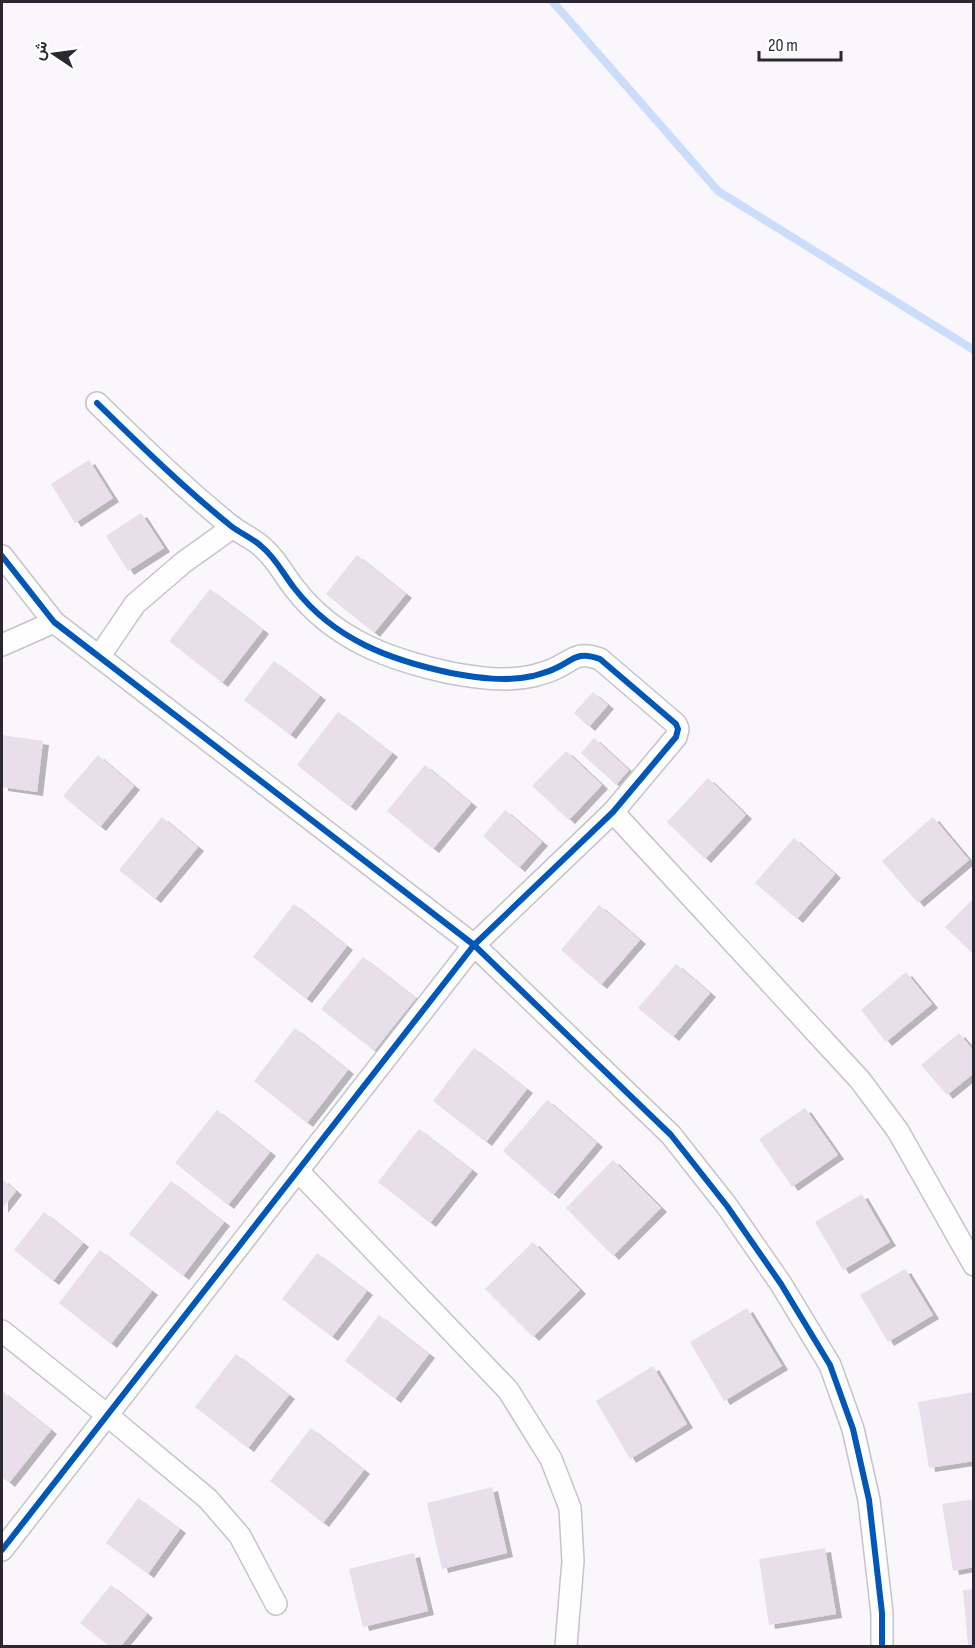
<svg xmlns="http://www.w3.org/2000/svg" width="975" height="1648" viewBox="0 0 975 1648" font-family="'Sofia Sans Condensed',Vazirmatn,sans-serif">
<style>
.lines{fill:none;stroke-linecap:round;stroke-linejoin:round}
.stream{stroke:#ccdcfb;stroke-width:8}
.building{fill:#e9dfea;filter:url(#shadow)}
.street-casing{stroke:#c6c3ca;stroke-width:24}
.street{stroke:#fefefe;stroke-width:21}
.cycleway-casing{stroke:#fff;stroke-width:10}
.cycleway{stroke:#0057b8;stroke-width:6}
</style>
<defs>
<filter id="shadow"><feDropShadow dx="6" dy="4" stdDeviation="0" flood-color="#0004"/></filter>
</defs>
<rect width="100%" height="100%" fill="#f9f7fb"/>
<g class="lines">
<path class="stream" d="M553,2L718,191L974,350"/>
</g>
<g class="building">
<path d="M89,460L113,498L75,523L51,484Z"/>
<path d="M141,513L164,548L128,571L106,536Z"/>
<path d="M357,555L406,594L374,633L326,594Z"/>
<path d="M210,589L263,630L222,683L169,641Z"/>
<path d="M274,661L320,696L290,735L244,700Z"/>
<path d="M593,692L608,705L589,727L574,713Z"/>
<path d="M338,712L392,753L350,807L297,765Z"/>
<path d="M2,735L43,741L37,792L2,787Z"/>
<path d="M594,738L629,770L616,785L581,753Z"/>
<path d="M566,751L602,785L569,820L532,786Z"/>
<path d="M98,755L134,786L100,827L63,796Z"/>
<path d="M425,765L471,803L433,849L387,811Z"/>
<path d="M708,778L746,815L705,859L667,822Z"/>
<path d="M505,810L542,842L519,868L483,836Z"/>
<path d="M162,817L198,847L155,899L119,870Z"/>
<path d="M933,817L969,860L918,903L882,861Z"/>
<path d="M794,838L835,874L797,919L755,883Z"/>
<path d="M974,898V955L945,927Z"/>
<path d="M294,904L347,946L306,999L253,957Z"/>
<path d="M599,905L640,940L601,985L561,950Z"/>
<path d="M363,957L416,998L374,1051L321,1009Z"/>
<path d="M676,964L710,993L673,1037L638,1008Z"/>
<path d="M906,972L932,1004L886,1042L861,1010Z"/>
<path d="M295,1028L348,1070L307,1123L254,1081Z"/>
<path d="M959,1033L974,1051V1073L947,1095L921,1065Z"/>
<path d="M474,1048L527,1089L486,1142L433,1101Z"/>
<path d="M547,1100L597,1143L553,1195L503,1151Z"/>
<path d="M805,1108L838,1155L792,1187L759,1139Z"/>
<path d="M217,1110L270,1152L228,1205L175,1163Z"/>
<path d="M419,1129L472,1170L430,1223L378,1182Z"/>
<path d="M613,1160L661,1208L613,1256L566,1208Z"/>
<path d="M2,1179L16,1191L2,1209Z"/>
<path d="M171,1181L224,1222L183,1276L129,1234Z"/>
<path d="M862,1194L890,1242L843,1270L815,1222Z"/>
<path d="M44,1212L83,1243L53,1281L14,1250Z"/>
<path d="M533,1242L580,1290L533,1337L485,1289Z"/>
<path d="M100,1250L152,1291L111,1344L59,1303Z"/>
<path d="M317,1253L367,1291L332,1337L282,1299Z"/>
<path d="M905,1269L933,1315L888,1342L860,1295Z"/>
<path d="M747,1308L782,1366L724,1401L690,1342Z"/>
<path d="M379,1315L429,1354L395,1399L345,1361Z"/>
<path d="M236,1354L289,1395L248,1448L195,1407Z"/>
<path d="M653,1366L687,1424L630,1459L596,1401Z"/>
<path d="M2,1391L51,1430L9,1483L2,1477Z"/>
<path d="M974,1392V1461L929,1468L918,1402Z"/>
<path d="M311,1428L364,1470L323,1523L270,1481Z"/>
<path d="M492,1487L507,1553L442,1569L427,1503Z"/>
<path d="M138,1498L180,1529L148,1574L106,1543Z"/>
<path d="M974,1499V1567L953,1571L942,1504Z"/>
<path d="M825,1548L836,1614L769,1625L759,1559Z"/>
<path d="M414,1553L428,1611L363,1627L349,1569Z"/>
<path d="M111,1585L147,1614L121,1646H109L80,1623Z"/>
<path d="M974,1589V1644L968,1645L963,1590Z"/>
</g>
<g class="lines">
<defs>
<g id="street">
<path d="M2,556L54,622L474,945L671,1135L727,1206L781,1284L830,1365L853,1429L869,1500L882,1613V1646"/>
<path d="M2,645L54,622"/>
<path d="M99,657L135,604L184,562L233,527"/>
<path d="M613,812L860,1080L898,1131L974,1265"/>
<path d="M298,1171L508,1390L551,1459L570,1508L573,1561L566,1646"/>
<path d="M2,1331L107,1415L208,1499L240,1536L276,1604"/>
<path d="M2,1550L474,945L613,812L676,737L678,729L676,724L600,659C576,650 573,661 554,669C548,672 539,674 533,676C506,682 478,678 451,673C390,660 335,640 295,589C283,574 276,558 261,546C252,538 240,533 231,526C184,488 140,445 97,403"/>
</g>
</defs>
<use href="#street" class="street-casing"/>
<use href="#street" class="street"/>
<defs>
<g id="cycleway">
<path d="M2,556L54,622L474,945L671,1135L727,1206L781,1284L830,1365L853,1429L869,1500L882,1613V1646"/>
<path d="M2,1550L474,945L613,812L676,737L678,729L676,724L600,659C576,650 573,661 554,669C548,672 539,674 533,676C506,682 478,678 451,673C390,660 335,640 295,589C283,574 276,558 261,546C252,538 240,533 231,526C184,488 140,445 97,403"/>
</g>
</defs>
<use href="#cycleway" class="cycleway-casing"/>
<use href="#cycleway" class="cycleway"/>
</g>
<rect width="975" height="1648" fill="none" stroke="#2c2833" stroke-width="6"/>
<g transform="translate(54 54) rotate(283)" stroke="#ffffff" stroke-width="4.5" paint-order="stroke">
<path d="M0-4.5L10 22L0 15L-10 22Z" fill="#2c2833"/>
<text y="-9" font-size="16" font-weight="bold" text-anchor="middle" fill="#2c2833">ش</text>
</g>
<path d="M759 51v9h82v-9" fill="none" stroke="#2c2833" stroke-width="3"/>
<text x="768" y="51" font-size="18" fill="#2c2833" stroke="#ffffff" stroke-width="4.5" paint-order="stroke">20 m</text>
</svg>
